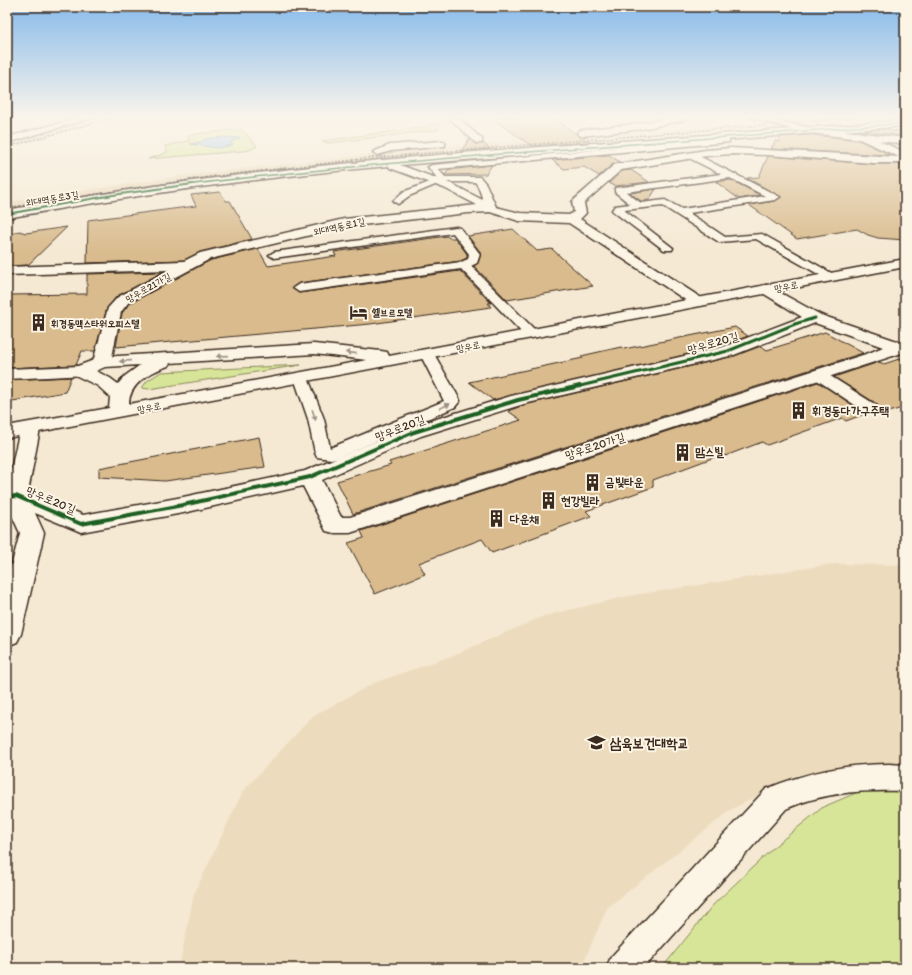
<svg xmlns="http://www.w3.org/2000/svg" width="912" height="975" viewBox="0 0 912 975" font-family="Itim,'Poor Story',sans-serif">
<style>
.built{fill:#eddbbe}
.green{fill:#d7e598;stroke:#89885b}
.water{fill:#96c4f0;stroke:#72869c}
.building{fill:#d9bb8d;stroke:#3b2a1e}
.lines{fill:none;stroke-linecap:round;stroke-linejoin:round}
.street-tunnel{stroke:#d0c3af;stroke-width:10;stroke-dasharray:10 5;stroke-linecap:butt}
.lane-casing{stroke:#3b2a1e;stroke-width:3}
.street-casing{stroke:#3b2a1e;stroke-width:3}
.secondary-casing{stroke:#3b2a1e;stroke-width:3}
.primary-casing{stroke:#3b2a1e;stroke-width:3}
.lane{fill:#fcf5e5;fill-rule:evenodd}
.street{fill:#fcf5e5;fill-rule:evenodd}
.secondary{fill:#fcf5e5;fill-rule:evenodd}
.primary{fill:#fcf5e5;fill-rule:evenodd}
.rail{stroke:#3b2a1e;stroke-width:1.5;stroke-dasharray:2.5 1.5;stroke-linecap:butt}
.cycleway-far3-casing{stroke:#fcf5e5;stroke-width:2.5}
.cycleway-far2-casing{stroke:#fcf5e5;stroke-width:3.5}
.cycleway-far1-casing{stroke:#fcf5e5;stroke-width:5}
.cycleway-casing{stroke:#fcf5e5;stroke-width:6}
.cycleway-far3{stroke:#1b5e20;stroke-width:1.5}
.cycleway-far2{stroke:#1b5e20;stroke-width:2}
.cycleway-far1{stroke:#1b5e20;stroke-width:3}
.cycleway{stroke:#1b5e20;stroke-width:4}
.oneway{fill:#9c9082}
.labels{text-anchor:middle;stroke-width:4;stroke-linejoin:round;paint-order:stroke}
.far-street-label{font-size:10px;fill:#3b2a1e;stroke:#fcf5e5}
.far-poi-label{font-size:10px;font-weight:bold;fill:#3b2a1e;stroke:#fcf5e5;text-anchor:start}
.street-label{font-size:12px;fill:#3b2a1e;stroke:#fcf5e5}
.poi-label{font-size:12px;font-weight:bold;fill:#3b2a1e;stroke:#fcf5e5;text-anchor:start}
.near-poi-label{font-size:14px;font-weight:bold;fill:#3b2a1e;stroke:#fcf5e5;text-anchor:start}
</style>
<rect width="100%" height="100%" fill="#f5e9d3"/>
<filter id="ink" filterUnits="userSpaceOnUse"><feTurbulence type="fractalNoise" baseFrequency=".025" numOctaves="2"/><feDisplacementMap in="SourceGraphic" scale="8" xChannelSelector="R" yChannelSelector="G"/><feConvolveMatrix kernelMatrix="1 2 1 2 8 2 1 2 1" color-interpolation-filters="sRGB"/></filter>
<g filter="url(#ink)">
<g class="built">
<path d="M103,117H119L7,149V142Z"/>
<path d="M824,117H904L465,152L227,178L7,213V202L201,173L431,148Z"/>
<path d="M833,564L905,565V769L797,775L732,809L607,908L581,968H179L194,894L243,791L313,716L374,683L451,656L544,616L628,596Z"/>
</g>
<g class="green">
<path d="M439,123L438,130L328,143L322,141L426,127L431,124Z"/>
<path d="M231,130H242L257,146L250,150L243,151L148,159L166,153L167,151L165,146L189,141L188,136L189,135Z"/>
<path d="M301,365L149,389L142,388L147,381L161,372Z"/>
<path d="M870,787L905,790V968H662L713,905L775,846L823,807Z"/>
</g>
<path class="water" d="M225,137L240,138L230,142L233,145L218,148L190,144L202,142L205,139Z"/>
<g class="building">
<path d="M490,117H553L580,137L590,142L532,146Z"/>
<path d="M887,129L892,131L905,130V136L860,131Z"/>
<path d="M812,135L858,140L891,155L771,149L775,141L779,142L780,137Z"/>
<path d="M469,139L476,144L483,143L490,149L461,152Z"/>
<path d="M609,155L620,162L613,164L599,176L584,167L564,169L552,160Z"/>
<path d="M768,156L873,164H905V240L878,238L868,235L857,229L797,239L749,205L775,201L781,197L747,178L759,177Z"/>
<path d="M492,165L486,174L445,175L448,170Z"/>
<path d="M631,170L649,182L615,186L609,183L622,171Z"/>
<path d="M731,180L760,195L739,199L716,182Z"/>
<path d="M656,189L649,200L641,201L630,193Z"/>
<path d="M220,192L226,201H230L252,239L200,252L184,260L87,263L88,220L196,206L191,195Z"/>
<path d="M67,227L28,265L7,266V236L19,231L26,233Z"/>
<path d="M513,229L537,251L552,249L593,286L507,300L474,266L478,263L481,253L468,236Z"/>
<path d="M447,236L449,238H455L467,254V258L461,261L299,283L292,288L299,293L460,271L491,303H488L491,307L370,324L116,347L122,313L129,304L211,260L258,249L268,266L336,256L334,252Z"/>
<path d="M163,272L117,296L107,308L95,351H82L76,365L7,368V295L87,294V274Z"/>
<path d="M735,327L748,336L723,346L493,400L469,382L583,358L581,356L621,347L624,349Z"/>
<path d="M825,332L863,353L353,514L337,481L391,465L389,462L521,420L508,411L524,405L734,356L761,346L767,350Z"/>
<path d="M905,357V407L886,413L879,410L877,404L834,377L879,362L884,364Z"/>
<path d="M71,377L65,392L7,402V380Z"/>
<path d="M818,382L863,412H870L846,421L842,418L767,445L762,442L725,456L723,454L653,480V487L586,511L591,516L492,553L482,539L419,563L425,574L375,594L348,543L364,538L361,531Z"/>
<path d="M259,437L265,467L165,481L99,477V468Z"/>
</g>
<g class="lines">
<path class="street-tunnel" d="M378,152L384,160"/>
<defs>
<g id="lane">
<path d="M726,138H729V142L438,169L445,177H480L486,184L497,209L492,212C482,209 482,189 475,182H442L409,196L398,204L393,201L403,192L438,179L428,167L432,165Z"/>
<path d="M689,154H695L780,197L775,200L689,213L725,237L762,234L835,275L837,277L835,279H827L756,239L719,242L663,206L624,210L673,248L672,250H664L614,212L612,210L615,206L630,204L615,192V188L721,174L689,158ZM730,178L765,196L682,209L665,200L641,203L626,192Z"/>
<path d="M456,227L460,228L480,254L477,263L471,266L536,331L538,334L536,337H526L461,269L299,292L293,288L299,284L461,262L468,259L469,254L453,233L274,258L269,255L274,252Z"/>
<path d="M427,350L432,351L434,354L459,398L460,401L455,407L337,458L331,459L317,457L315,453L308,419L294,378L296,375H306L308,378L324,419L330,448L444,401L420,354L422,351Z"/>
<path d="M819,371L824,372L876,405L878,408L876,411H864L814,378L812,375L814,372Z"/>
<path d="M889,764L905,765V791C864,790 823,792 786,809L644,968H606L611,957L766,789C807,772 845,764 889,764Z"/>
</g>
<g id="street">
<path d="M82,117H95L7,143V137Z"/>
<path d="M448,117H457L482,139V143H476Z"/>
<path d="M673,117H689L685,120L642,129L581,136L577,133L581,130L642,123Z"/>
<path d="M905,120V126L400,165L452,184L496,207L520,213L569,215L574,212L572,202L574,200L614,165L618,164L706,150L731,148L899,157L855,137L853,135L858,132L905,152V163H873L768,155L731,154L706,156L621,170L584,203L586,213L580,219L703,299L706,302L703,305H693L569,223L519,221L490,212L468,213L344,227L210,259L128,303L121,312L111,362L108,366L102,367L96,366L93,362L108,308L118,297L169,270L7,275V267L184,261L200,253L344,219L477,205L444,188L390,168L389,166C261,177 134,195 7,218V210C56,202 105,193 155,186C403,151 655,141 905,120Z"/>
<path d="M442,141L445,142V146L391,151L378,155L373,152L390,145Z"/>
<path d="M766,285L821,315L900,342H905V352L350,533H334L326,531L303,486L183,513L81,532L35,513L44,533L21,634L17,642L7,646V582L20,533L7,505V487L20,429L23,425L30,423L37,425L40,429L28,492L83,515L183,497L305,471L407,428L511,396L723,347L802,317L761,292L759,289L761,286ZM815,323L883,347L869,353L350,517H341L322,480L421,436L524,404L734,355Z"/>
<path d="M81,366L87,367L90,371L87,375L7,379V369Z"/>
</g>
<path id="secondary" d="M749,117H763L802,126L905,138V144L802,132Z"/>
<path id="primary" d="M905,259V267L7,438V426L109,408L110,397L98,386L75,375L72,371L75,367L102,357L314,344L381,351L387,352L389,356ZM314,354L367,360L129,404C129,384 150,372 168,366L170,363ZM140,365L125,376L118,384L110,378L96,371L105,367Z"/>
</defs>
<use href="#lane" class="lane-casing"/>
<use href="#street" class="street-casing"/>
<use href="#secondary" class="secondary-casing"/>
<use href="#primary" class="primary-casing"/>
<use href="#lane" class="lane"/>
<use href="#street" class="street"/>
<use href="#secondary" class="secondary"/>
<use href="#primary" class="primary"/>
<g class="rail">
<path d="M7,147L115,117"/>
<path d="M7,208L209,177L371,158L860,117"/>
</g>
<defs>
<path id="cycleway-far3" d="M185,185C424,156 665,143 905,123"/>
<path id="cycleway-far2" d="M7,214L113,195L193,184"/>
<path id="cycleway-far1" d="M576,387L728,351L795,324L815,318"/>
<path id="cycleway" d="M7,497L16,496L81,524L183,505L310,477L414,432L518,400L580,386"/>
</defs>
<use href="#cycleway-far3" class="cycleway-far3-casing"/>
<use href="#cycleway-far2" class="cycleway-far2-casing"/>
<use href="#cycleway-far1" class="cycleway-far1-casing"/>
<use href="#cycleway" class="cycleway-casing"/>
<use href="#cycleway-far3" class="cycleway-far3"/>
<use href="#cycleway-far2" class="cycleway-far2"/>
<use href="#cycleway-far1" class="cycleway-far1"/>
<use href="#cycleway" class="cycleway"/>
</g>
<defs><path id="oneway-solid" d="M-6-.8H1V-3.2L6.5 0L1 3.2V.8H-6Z"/></defs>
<g class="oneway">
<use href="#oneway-solid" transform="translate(351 353) rotate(-174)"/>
<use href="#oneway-solid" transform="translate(222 356) rotate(176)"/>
<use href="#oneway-solid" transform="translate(125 361) rotate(176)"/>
<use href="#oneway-solid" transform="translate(445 406) rotate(-26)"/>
<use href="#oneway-solid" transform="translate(314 415) rotate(72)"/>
</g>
</g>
<linearGradient id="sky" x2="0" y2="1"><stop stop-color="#87baeb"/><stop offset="0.46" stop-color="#faf5eb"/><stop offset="1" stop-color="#faf5eb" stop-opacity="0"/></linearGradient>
<rect width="912" height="254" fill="url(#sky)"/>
<defs>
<symbol id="hotel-bare" viewBox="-9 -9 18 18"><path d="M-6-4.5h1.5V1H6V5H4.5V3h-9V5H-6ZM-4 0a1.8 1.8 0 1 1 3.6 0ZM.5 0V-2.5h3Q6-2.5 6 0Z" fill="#3b2a1e" stroke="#fcf5e5" stroke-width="2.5" paint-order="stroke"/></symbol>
<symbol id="building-bare" viewBox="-9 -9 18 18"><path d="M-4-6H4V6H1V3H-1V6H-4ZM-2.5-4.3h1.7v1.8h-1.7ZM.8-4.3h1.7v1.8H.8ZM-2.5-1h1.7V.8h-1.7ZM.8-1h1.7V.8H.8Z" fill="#3b2a1e" stroke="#fcf5e5" stroke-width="2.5" paint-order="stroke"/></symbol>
<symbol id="university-bare" viewBox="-9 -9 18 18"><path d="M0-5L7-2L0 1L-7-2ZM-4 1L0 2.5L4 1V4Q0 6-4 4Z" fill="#3b2a1e" stroke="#fcf5e5" stroke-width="2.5" paint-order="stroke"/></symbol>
</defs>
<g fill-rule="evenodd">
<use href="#hotel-bare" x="346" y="300" width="25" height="25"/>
<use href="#building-bare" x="26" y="310" width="25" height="25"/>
<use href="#building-bare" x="786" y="398" width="25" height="25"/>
<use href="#building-bare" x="670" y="440" width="25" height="25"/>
<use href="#building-bare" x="580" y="470" width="25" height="25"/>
<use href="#building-bare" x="536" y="488" width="25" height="25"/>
<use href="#building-bare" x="484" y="506" width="25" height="25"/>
<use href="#university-bare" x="584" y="730" width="25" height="25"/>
</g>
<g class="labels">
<g class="far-street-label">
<text transform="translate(52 198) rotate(-9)" y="4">외대역동로3길</text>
<text transform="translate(339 226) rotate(-12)" y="4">외대역동로1길</text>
<text transform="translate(786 286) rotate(-11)" y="4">망우로</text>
<text transform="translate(148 287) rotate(-29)" y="4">망우로21가길</text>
<text transform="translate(468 346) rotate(-11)" y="4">망우로</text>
<text transform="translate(149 407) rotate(-11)" y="4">망우로</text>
</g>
<g class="far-poi-label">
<text x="372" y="316">쉘브르모텔</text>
<text x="51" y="327">휘경동맥스타워오피스텔</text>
</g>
<g class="street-label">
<text transform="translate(713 343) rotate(-16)" y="4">망우로20길</text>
<text transform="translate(400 428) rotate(-21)" y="4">망우로20길</text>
<text transform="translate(595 446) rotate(-18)" y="4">망우로20가길</text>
<text transform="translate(51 500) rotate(23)" y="4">망우로20길</text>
</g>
<g class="poi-label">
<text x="812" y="415">휘경동다가구주택</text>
<text x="695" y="456">맘스빌</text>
<text x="605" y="486">금빛타운</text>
<text x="561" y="505">현강빌라</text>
<text x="510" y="523">다운채</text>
</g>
<g class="near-poi-label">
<text x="610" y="748">삼육보건대학교</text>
</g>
</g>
<rect width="912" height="975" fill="none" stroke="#fcf5e5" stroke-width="24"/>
<rect x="12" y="12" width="888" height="951" fill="none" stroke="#3b2a1e" stroke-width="1.5" filter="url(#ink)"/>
</svg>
